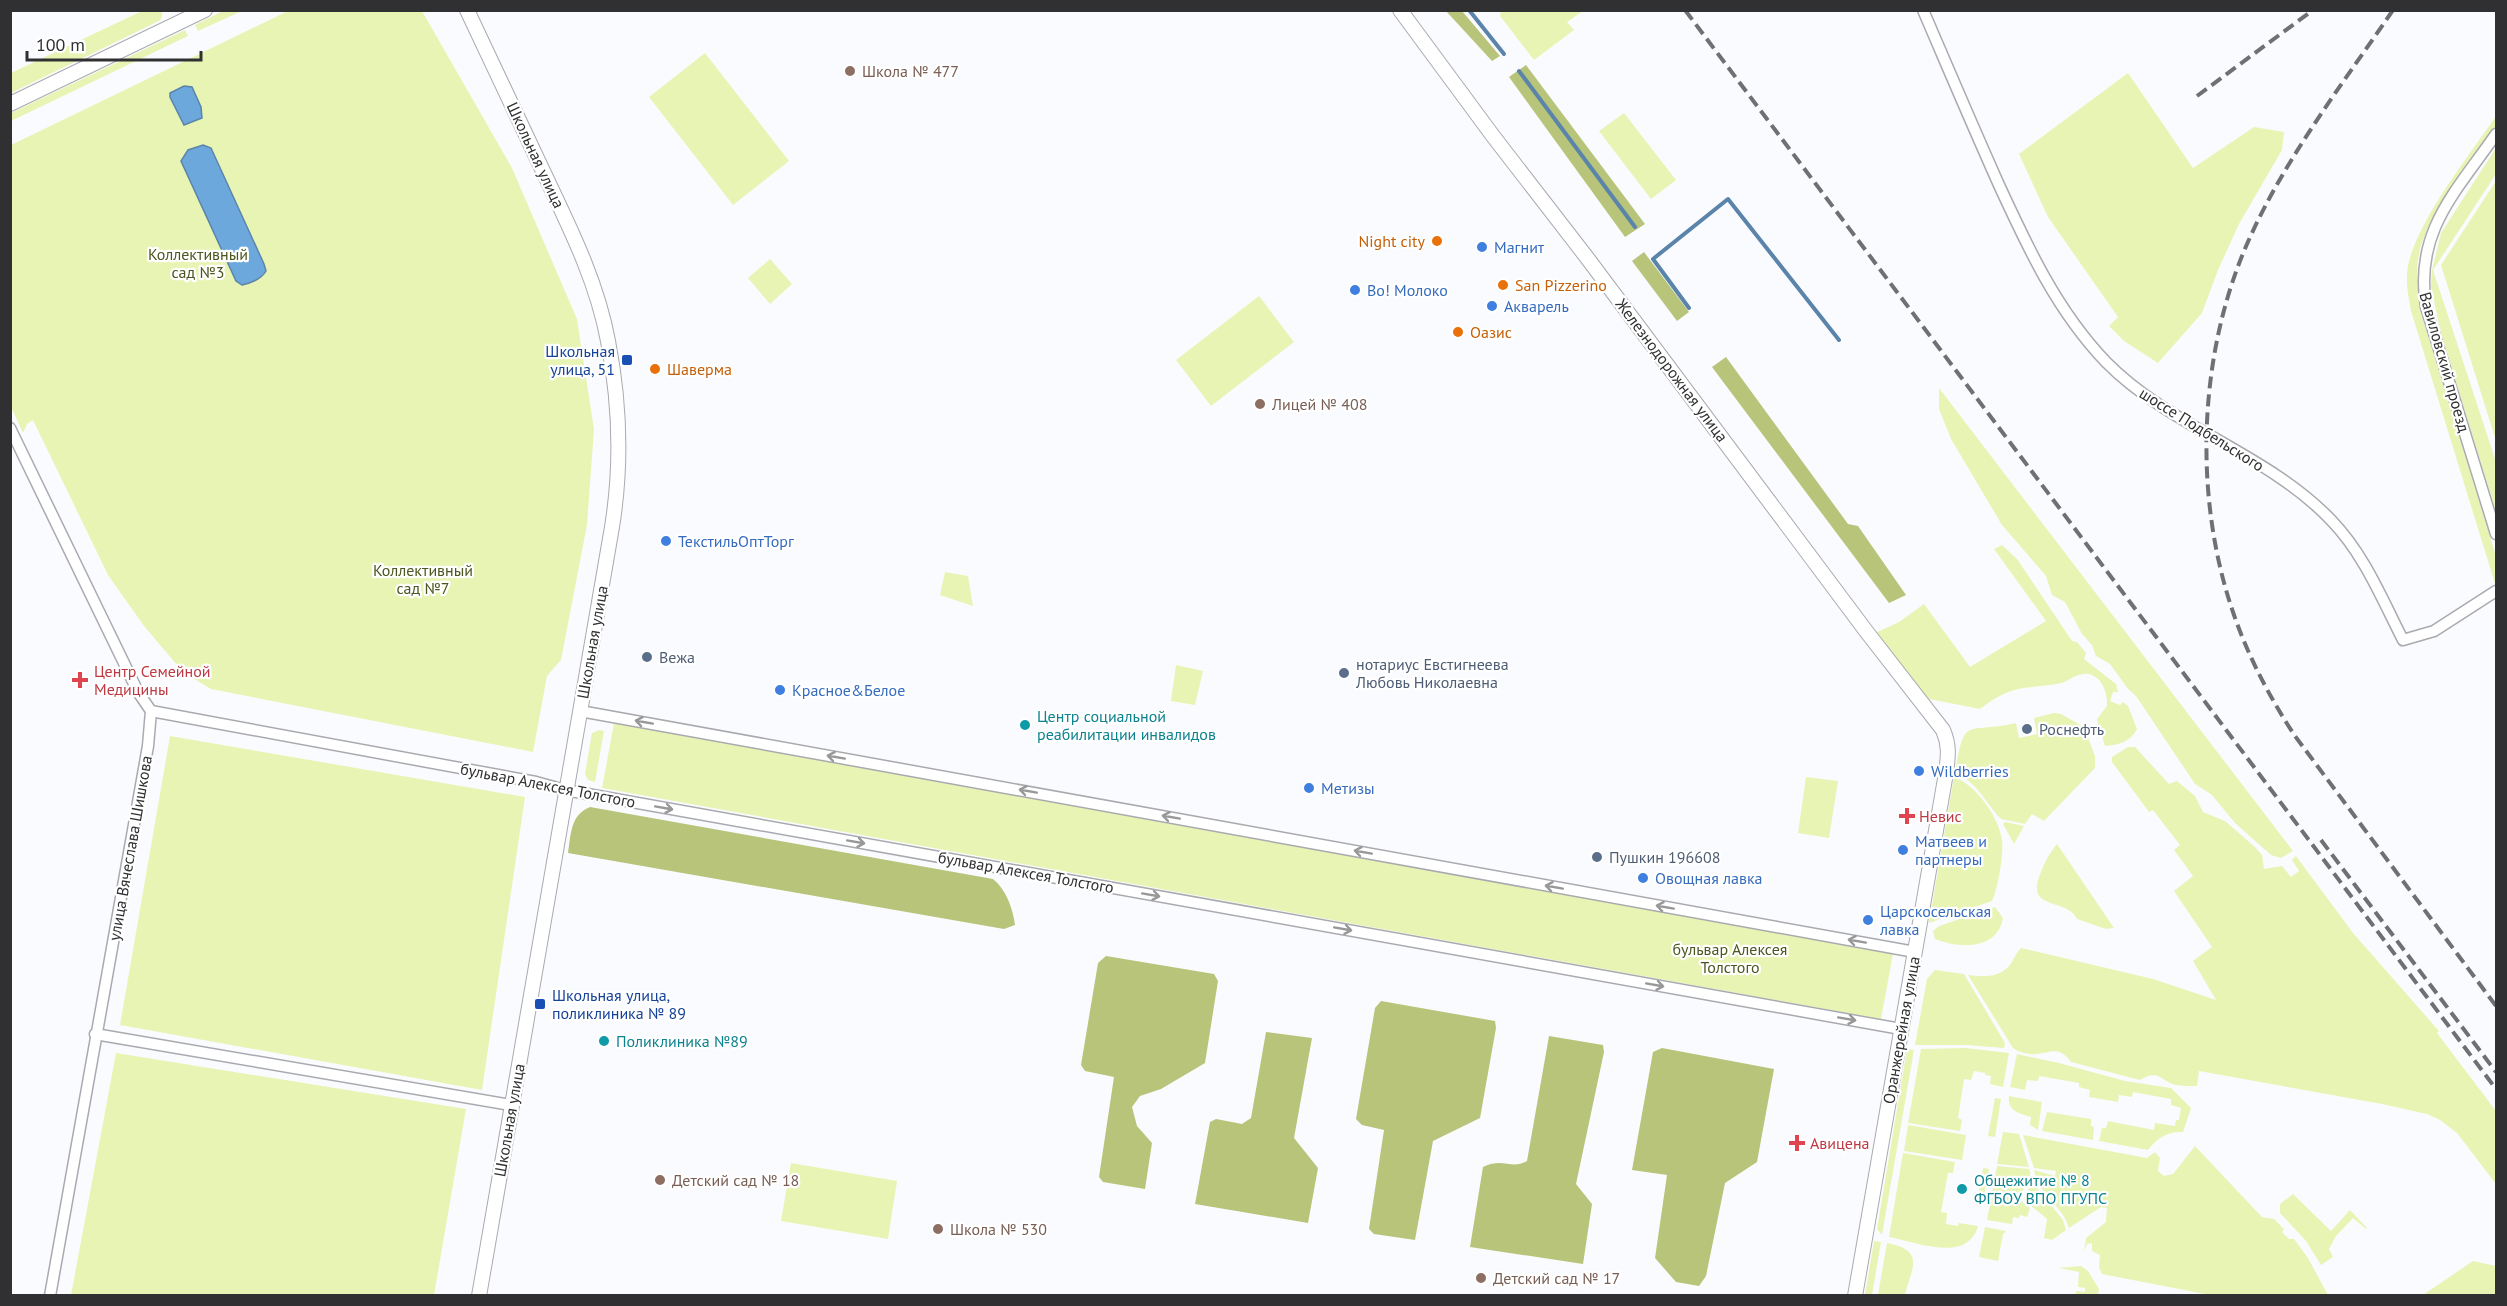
<svg xmlns="http://www.w3.org/2000/svg" width="2507" height="1306" viewBox="0 0 2507 1306" font-family="'PT Sans',sans-serif">
<style>
.green{fill:#e8f4b4}
.forest{fill:#b7c479}
.water{fill:#6da8dd;stroke:#5b84aa;stroke-width:1.5}
.lines{fill:none;stroke-linecap:round;stroke-linejoin:round}
.stream{stroke:#5b84aa;stroke-width:4}
.minor-casing{stroke:#a9aaaf;stroke-width:13}
.tertiary-casing{stroke:#a9aaaf;stroke-width:16}
.minor{stroke:#fff;stroke-width:10}
.tertiary{stroke:#fff;stroke-width:14}
.rail{stroke:#6f7072;stroke-width:4;stroke-dasharray:12 6;stroke-linecap:butt}
.oneway{stroke:#989898}
.education-dot{fill:#8d6e63;stroke:#fff;stroke-width:2}
.food-dot{fill:#e8710a;stroke:#fff;stroke-width:2}
.shop-dot{fill:#3f7fe0;stroke:#fff;stroke-width:2}
.transit-dot{fill:#1a4fb4;stroke:#fff;stroke-width:2}
.service-dot{fill:#5c6f8a;stroke:#fff;stroke-width:2}
.health-dot{fill:#e0444e;stroke:#fff;stroke-width:2}
.culture-dot{fill:#0f9aa8;stroke:#fff;stroke-width:2}
.labels{text-anchor:middle;stroke-width:4.5;stroke-linejoin:round;paint-order:stroke}
.education-label{font-size:16px;fill:#785e54;stroke:#fff;text-anchor:start}
.street-label{font-size:16px;fill:#303032;stroke:#fff}
.food-label{font-size:16px;fill:#c56008;stroke:#fff;text-anchor:start}
.shop-label{font-size:16px;fill:#366cbe;stroke:#fff;text-anchor:start}
.park-label{font-size:16px;fill:#4e561f;stroke:#fff}
.transit-label{font-size:16px;fill:#164399;stroke:#fff;text-anchor:end}
.service-label{font-size:16px;fill:#4e5e75;stroke:#fff;text-anchor:start}
.health-label{font-size:16px;fill:#be3a42;stroke:#fff;text-anchor:start}
.culture-label{font-size:16px;fill:#0d838f;stroke:#fff;text-anchor:start}
</style>
<rect width="100%" height="100%" fill="#fafbff"/>
<g class="green">
<path d="M225,10L242,11L198,31L195,25Z"/>
<path d="M142,11H163L161,19L157,22L11,93V73Z"/>
<path d="M288,11H422L512,168L577,319L594,429L587,525L561,660L547,676L533,752L211,689L183,672L144,626L108,575L33,420L27,424L23,433L11,407V145Z"/>
<path d="M1501,11V10L1583,11L1567,22L1574,30L1534,60L1500,16Z"/>
<path d="M185,30L188,36L11,121V113Z"/>
<path d="M705,53L789,161L733,205L649,97Z"/>
<path d="M2128,73L2193,168L2254,127L2284,132L2282,150L2239,224L2218,270L2202,313L2158,363L2124,341L2109,326L2118,317L2048,217L2019,154Z"/>
<path d="M1624,113L1676,180L1651,199L1599,131Z"/>
<path d="M2496,116V126L2429,225L2421,245L2417,265L2420,310L2496,556V587L2411,311C2409,299 2406,286 2407,273C2411,228 2470,155 2496,116Z"/>
<path d="M2496,148V174L2433,270L2496,462V511L2440,330L2431,286L2432,270L2441,233Z"/>
<path d="M2496,181V441L2441,265Z"/>
<path d="M770,259L792,284L770,304L748,278Z"/>
<path d="M1259,296L1294,342L1211,406L1176,360Z"/>
<path d="M1939,388L2293,851L2281,858L2271,855L2235,823L2212,795L2195,784L2136,696L2128,689L2110,664L2096,656L2092,645L2082,634L2065,602L2052,595L2046,576L2002,525L1951,439L1939,409Z"/>
<path d="M2002,545L2017,559L2072,641L2077,642L2086,653L2084,659L2116,684L2118,692H2113L2110,701L2120,705L2123,702L2128,706L2137,729C2130,742 2119,745 2105,746L2097,719L2107,706C2108,693 2101,672 2083,674C2074,675 2066,683 2057,684C2021,689 2011,685 1980,709L1929,699L1924,696L1875,633L1899,622L1924,604L1970,667L2046,621L1994,549Z"/>
<path d="M945,572L968,576L973,606L940,595Z"/>
<path d="M1176,665L1203,671L1195,705L1171,701Z"/>
<path d="M2054,713L2061,714L2084,727L2095,756V768L2044,821L2032,814L2025,824L2001,819C1985,803 1978,782 1955,773C1965,713 1966,735 2016,723L2019,738L2037,734L2034,718Z"/>
<path d="M614,723L1893,954L1881,1019L602,788Z"/>
<path d="M599,730L604,731L595,782L588,780L585,774L592,733Z"/>
<path d="M170,736L525,797L482,1090L120,1025Z"/>
<path d="M2128,747H2135L2169,784L2177,781L2195,796L2203,812L2225,821L2255,847L2262,855L2264,869L2282,866L2291,877L2299,871L2292,860L2296,856L2353,933L2439,1031L2437,1033L2496,1111V1184L2457,1133L2440,1120L2427,1114L2382,1104L2199,1071L2197,1086C2190,1086 2183,1086 2176,1085C2161,1082 2160,1068 2140,1080L2071,1062C2058,1045 2052,1053 2036,1054C2029,1055 2018,1052 2013,1048L1968,975C1983,977 1999,978 2010,965C2014,959 2016,953 2021,948L2153,979L2216,1000L2193,961L2212,947L2174,891L2193,876L2174,850L2180,845L2153,810L2149,812L2112,762V757Z"/>
<path d="M1806,777L1838,781L1829,838L1798,833Z"/>
<path d="M1954,777C1976,785 1999,817 2002,840C2004,853 1998,889 1992,901L1929,923Z"/>
<path d="M2005,822L2024,826L2014,844L2003,824Z"/>
<path d="M2057,844L2114,928L2106,929L2077,919C2068,897 2023,912 2041,872C2045,861 2050,853 2057,844Z"/>
<path d="M1995,907L2003,918C1997,950 1960,949 1935,939L1933,931L1939,926Z"/>
<path d="M1935,970L1964,974L2005,1043L2004,1048L1967,1045H1915L1927,979Z"/>
<path d="M1966,1048L2009,1053L2003,1087L1990,1084L1991,1076L1985,1075V1073L1974,1071L1971,1080L1964,1079L1958,1118L1962,1120L1960,1131L1908,1123L1921,1049Z"/>
<path d="M1907,1049L1914,1050L1882,1235L1877,1229Z"/>
<path d="M116,1053L466,1109L434,1295H71Z"/>
<path d="M2017,1054L2059,1063L2125,1081L2171,1088L2191,1108L2183,1132C2168,1131 2157,1138 2148,1150L2099,1141L2102,1128H2106L2108,1121L2154,1130L2155,1123L2175,1126L2176,1120H2179L2181,1108L2171,1105V1099L2133,1092L2132,1097L2119,1095L2118,1102L2089,1097L2090,1090L2079,1087V1083L2039,1076L2038,1081L2027,1080L2025,1090L2010,1087Z"/>
<path d="M2009,1096L2042,1102L2038,1130L2030,1125L2031,1117C2019,1113 2007,1111 2009,1096Z"/>
<path d="M1995,1098L2001,1099L1995,1137L1988,1136Z"/>
<path d="M2047,1112L2091,1119V1126L2094,1127L2093,1140L2042,1131Z"/>
<path d="M1908,1125L1966,1135L1962,1160L1904,1151Z"/>
<path d="M2003,1132L2019,1134L2029,1167L1997,1164Z"/>
<path d="M2023,1135L2147,1158L2155,1152L2160,1158L2158,1171L2164,1176L2173,1174L2195,1146L2262,1217L2274,1219L2284,1229L2282,1232L2289,1239H2294L2308,1258L2328,1295H2210L2102,1274L2099,1267L2100,1255L2092,1251V1243L2087,1244L2084,1251L2086,1238L2106,1222L2107,1208L2101,1207L2069,1228C2062,1204 2037,1194 2034,1170L2055,1176L2056,1171L2034,1168Z"/>
<path d="M1903,1153L1955,1162L1953,1173H1948L1941,1212L1947,1213L1946,1224L1958,1226L1959,1223L1978,1226C1967,1264 1917,1242 1889,1237Z"/>
<path d="M791,1163L897,1181L888,1239L781,1221Z"/>
<path d="M1997,1166L2029,1169C2034,1182 2022,1187 2019,1199L2030,1208L2027,1217L2020,1215L2019,1218L2013,1217L2012,1224L1987,1220Z"/>
<path d="M1983,1168L1989,1169L1982,1206L1976,1205Z"/>
<path d="M2033,1183L2063,1220L2066,1230L2052,1240L2044,1238L2047,1219L2024,1200L2025,1194Z"/>
<path d="M2293,1194L2331,1231L2350,1210L2367,1228L2366,1229L2353,1218L2336,1236L2329,1249L2333,1257L2321,1265L2306,1241L2280,1213V1204Z"/>
<path d="M1985,1227L2006,1231L2003,1234L1998,1261L1979,1257Z"/>
<path d="M1874,1241L1881,1242L1872,1295H1865Z"/>
<path d="M1887,1243C1928,1251 1910,1270 1905,1295H1878Z"/>
<path d="M2473,1261L2496,1266V1295H2423Z"/>
<path d="M2081,1266L2088,1271L2099,1289L2098,1295H2076V1291L2085,1292V1288L2078,1287L2079,1272L2059,1268Z"/>
</g>
<g class="forest">
<path d="M1446,11H1462L1500,56L1492,61Z"/>
<path d="M1526,65L1645,224L1625,237L1509,77Z"/>
<path d="M1644,252L1689,312L1677,321L1632,261Z"/>
<path d="M1726,357L1848,524L1858,526L1906,595L1889,603L1712,367Z"/>
<path d="M590,807L993,879C1006,889 1013,909 1015,925L1004,929L568,853C571,835 570,815 590,807Z"/>
<path d="M1106,956L1214,974L1218,981L1205,1063L1161,1089L1140,1096L1132,1107L1137,1126L1152,1143L1145,1189L1103,1182L1099,1177L1114,1077L1085,1071L1081,1065L1098,963Z"/>
<path d="M1381,1001L1495,1021L1496,1028L1480,1118L1433,1141L1415,1240L1374,1234L1369,1229L1384,1130L1362,1125L1356,1119L1375,1008Z"/>
<path d="M1266,1032L1312,1038L1294,1138L1318,1168L1308,1223L1195,1204L1210,1122L1216,1119L1242,1124L1251,1118Z"/>
<path d="M1549,1036L1603,1045L1604,1052L1576,1184L1592,1204L1583,1264L1470,1247L1483,1167C1503,1157 1512,1170 1527,1161Z"/>
<path d="M1662,1048L1774,1069L1757,1162L1725,1183L1706,1276L1699,1286L1676,1282L1655,1258L1667,1175L1632,1170L1653,1052Z"/>
</g>
<g class="water">
<path d="M184,86L192,87L201,107L202,118L184,125L170,97V93Z"/>
<path d="M203,145L211,148L264,264L266,271C261,280 251,283 242,285L236,281L181,161L188,150Z"/>
</g>
<g class="lines">
<g class="stream">
<path d="M1469,10L1504,54"/>
<path d="M1519,71L1635,227"/>
<path d="M1689,308L1653,259L1728,199L1839,340"/>
</g>
<defs>
<g id="minor">
<path d="M1923,10C1948,68 1973,127 1999,185C2028,248 2057,311 2106,362C2171,428 2267,453 2331,520C2364,554 2382,599 2403,640L2434,631L2496,591"/>
<path d="M2496,134C2456,192 2414,231 2426,307L2496,534"/>
<path d="M10,428L138,692L151,711L148,746L50,1296"/>
<path d="M151,711L536,782L565,790L1901,1029"/>
<path d="M580,711L1915,952"/>
<path d="M95,1034L511,1105"/>
</g>
<g id="tertiary">
<path d="M467,10C493,64 518,118 543,171C569,226 597,281 608,341C620,403 622,465 612,527L479,1296"/>
<path d="M1400,10L1493,136L1588,259L1866,631L1943,730C1950,746 1948,757 1946,773L1855,1296"/>
<path d="M10,104L205,10"/>
</g>
</defs>
<use href="#minor" class="minor-casing"/>
<use href="#tertiary" class="tertiary-casing"/>
<use href="#minor" class="minor"/>
<use href="#tertiary" class="tertiary"/>
<g class="rail">
<path d="M1685,10L2496,1089"/>
<path d="M2393,10C2344,82 2289,153 2252,233C2198,348 2192,495 2234,615C2249,658 2270,698 2295,736L2496,1006"/>
<path d="M2197,96L2313,10"/>
<path d="M2321,840L2496,1072"/>
</g>
</g>
<defs><path id="oneway-shaft" d="M-6 0H5M1.5-3L5.5 0L1.5 3" fill="none" stroke-width="1.6" stroke-linecap="round" stroke-linejoin="round" transform="scale(1.5)"/></defs>
<g class="oneway">
<use href="#oneway-shaft" transform="translate(644 722) rotate(-170)"/>
<use href="#oneway-shaft" transform="translate(836 757) rotate(-170)"/>
<use href="#oneway-shaft" transform="translate(1028 791) rotate(-170)"/>
<use href="#oneway-shaft" transform="translate(664 808) rotate(10)"/>
<use href="#oneway-shaft" transform="translate(1171 817) rotate(-170)"/>
<use href="#oneway-shaft" transform="translate(856 842) rotate(10)"/>
<use href="#oneway-shaft" transform="translate(1363 852) rotate(-170)"/>
<use href="#oneway-shaft" transform="translate(1554 887) rotate(-170)"/>
<use href="#oneway-shaft" transform="translate(1151 895) rotate(10)"/>
<use href="#oneway-shaft" transform="translate(1665 907) rotate(-170)"/>
<use href="#oneway-shaft" transform="translate(1343 929) rotate(10)"/>
<use href="#oneway-shaft" transform="translate(1857 941) rotate(-170)"/>
<use href="#oneway-shaft" transform="translate(1655 985) rotate(10)"/>
<use href="#oneway-shaft" transform="translate(1847 1019) rotate(10)"/>
</g>
<g class="education-dot">
<circle cx="850" cy="71" r="6"/>
<circle cx="1260" cy="404" r="6"/>
<circle cx="660" cy="1180" r="6"/>
<circle cx="938" cy="1229" r="6"/>
<circle cx="1481" cy="1278" r="6"/>
</g>
<g class="food-dot">
<circle cx="1437" cy="241" r="6"/>
<circle cx="1503" cy="285" r="6"/>
<circle cx="1458" cy="332" r="6"/>
<circle cx="655" cy="369" r="6"/>
</g>
<g class="shop-dot">
<circle cx="1482" cy="247" r="6"/>
<circle cx="1355" cy="290" r="6"/>
<circle cx="1492" cy="306" r="6"/>
<circle cx="666" cy="541" r="6"/>
<circle cx="780" cy="690" r="6"/>
<circle cx="1919" cy="771" r="6"/>
<circle cx="1309" cy="788" r="6"/>
<circle cx="1903" cy="850" r="6"/>
<circle cx="1643" cy="878" r="6"/>
<circle cx="1868" cy="920" r="6"/>
</g>
<g class="transit-dot">
<rect x="621" y="354" width="12" height="12" rx="3"/>
<rect x="534" y="998" width="12" height="12" rx="3"/>
</g>
<g class="service-dot">
<circle cx="647" cy="657" r="6"/>
<circle cx="1344" cy="673" r="6"/>
<circle cx="2027" cy="729" r="6"/>
<circle cx="1597" cy="857" r="6"/>
</g>
<g class="health-dot">
<path d="M77 671h6v6h6v6h-6v6h-6v-6h-6v-6h6z"/>
<path d="M1904 807h6v6h6v6h-6v6h-6v-6h-6v-6h6z"/>
<path d="M1794 1134h6v6h6v6h-6v6h-6v-6h-6v-6h6z"/>
</g>
<g class="culture-dot">
<circle cx="1025" cy="725" r="6"/>
<circle cx="604" cy="1041" r="6"/>
<circle cx="1962" cy="1189" r="6"/>
</g>
<g class="labels">
<g class="education-label">
<text x="862" y="77">Школа № 477</text>
<text x="1272" y="410">Лицей № 408</text>
<text x="672" y="1186">Детский сад № 18</text>
<text x="950" y="1235">Школа № 530</text>
<text x="1493" y="1284">Детский сад № 17</text>
</g>
<g class="street-label">
<text transform="translate(536 155) rotate(65)" y="6">Школьная улица</text>
<text transform="translate(2445 362) rotate(74)" y="6">Вавиловский проезд</text>
<text transform="translate(1672 370) rotate(53)" y="6">Железнодорожная улица</text>
<text transform="translate(2202 429) rotate(32)" y="6">шоссе Подбельского</text>
<text transform="translate(592 642) rotate(-80)" y="6">Школьная улица</text>
<text transform="translate(548 785) rotate(11)" y="6">бульвар Алексея Толстого</text>
<text transform="translate(130 848) rotate(-80)" y="6">улица Вячеслава Шишкова</text>
<text transform="translate(1026 872) rotate(10)" y="6">бульвар Алексея Толстого</text>
<text transform="translate(1901 1030) rotate(-80)" y="6">Оранжерейная улица</text>
<text transform="translate(509 1120) rotate(-80)" y="6">Школьная улица</text>
</g>
<g class="food-label">
<text x="1425" y="247" text-anchor="end">Night city</text>
<text x="1515" y="291">San Pizzerino</text>
<text x="1470" y="338">Оазис</text>
<text x="667" y="375">Шаверма</text>
</g>
<g class="shop-label">
<text x="1494" y="253">Магнит</text>
<text x="1367" y="296">Во! Молоко</text>
<text x="1504" y="312">Акварель</text>
<text x="678" y="547">ТекстильОптТорг</text>
<text x="792" y="696">Красное&amp;Белое</text>
<text x="1931" y="777">Wildberries</text>
<text x="1321" y="794">Метизы</text>
<text x="1915" y="847">Матвеев и<tspan x="1915" dy="18">партнеры</tspan></text>
<text x="1655" y="884">Овощная лавка</text>
<text x="1880" y="917">Царскосельская<tspan x="1880" dy="18">лавка</tspan></text>
</g>
<g class="park-label">
<text x="198" y="260">Коллективный<tspan x="198" dy="18">сад №3</tspan></text>
<text x="423" y="576">Коллективный<tspan x="423" dy="18">сад №7</tspan></text>
<text x="1730" y="955">бульвар Алексея<tspan x="1730" dy="18">Толстого</tspan></text>
</g>
<g class="transit-label">
<text x="615" y="357">Школьная<tspan x="615" dy="18">улица, 51</tspan></text>
<text x="552" y="1001" text-anchor="start">Школьная улица,<tspan x="552" dy="18">поликлиника № 89</tspan></text>
</g>
<g class="service-label">
<text x="659" y="663">Вежа</text>
<text x="1356" y="670">нотариус Евстигнеева<tspan x="1356" dy="18">Любовь Николаевна</tspan></text>
<text x="2039" y="735">Роснефть</text>
<text x="1609" y="863">Пушкин 196608</text>
</g>
<g class="health-label">
<text x="94" y="677">Центр Семейной<tspan x="94" dy="18">Медицины</tspan></text>
<text x="1919" y="822">Невис</text>
<text x="1810" y="1149">Авицена</text>
</g>
<g class="culture-label">
<text x="1037" y="722">Центр социальной<tspan x="1037" dy="18">реабилитации инвалидов</tspan></text>
<text x="616" y="1047">Поликлиника №89</text>
<text x="1974" y="1186">Общежитие № 8<tspan x="1974" dy="18">ФГБОУ ВПО ПГУПС</tspan></text>
</g>
</g>
<rect width="2507" height="1306" fill="none" stroke="#303032" stroke-width="24"/>
<path d="M27 51v9h174v-9" fill="none" stroke="#303032" stroke-width="3"/>
<text x="36" y="51" font-size="18" fill="#303032" stroke="#ffffff" stroke-width="4.5" paint-order="stroke">100 m</text>
</svg>
